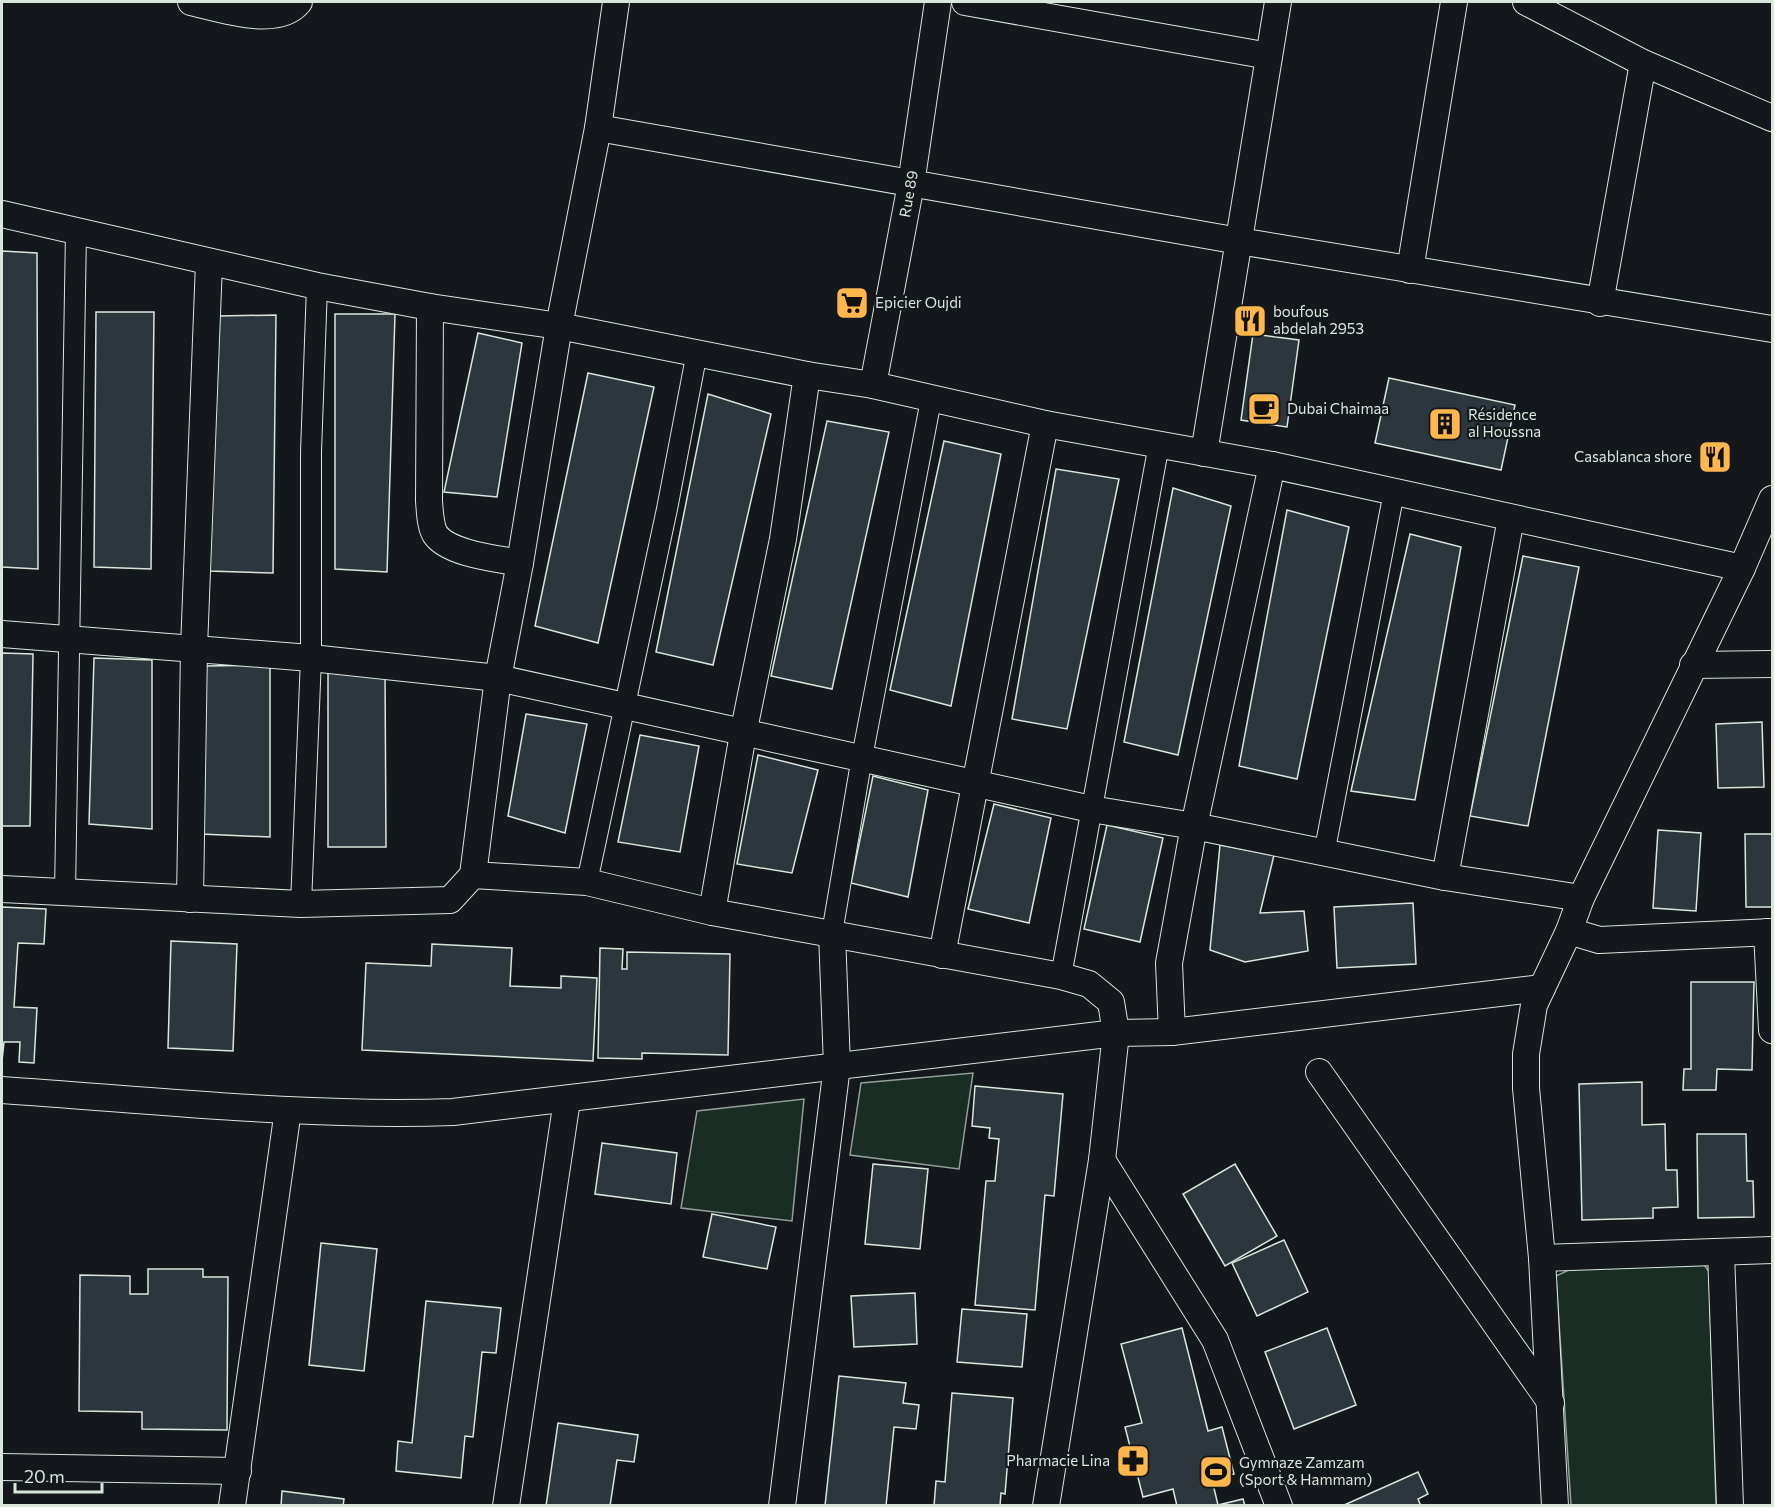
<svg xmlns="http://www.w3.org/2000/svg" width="1774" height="1507" viewBox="0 0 1774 1507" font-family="Commissioner,sans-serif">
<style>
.green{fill:#1a2d24;stroke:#939e99;stroke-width:1.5}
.building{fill:#2c363c;stroke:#d8e6dc;stroke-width:1.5}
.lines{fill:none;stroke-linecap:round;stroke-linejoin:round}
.pedestrian-casing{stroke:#d8e6dc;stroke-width:22}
.minor-casing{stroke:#d8e6dc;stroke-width:28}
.pedestrian{stroke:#14181c;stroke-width:20}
.minor{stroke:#14181c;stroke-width:26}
.labels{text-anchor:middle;stroke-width:4.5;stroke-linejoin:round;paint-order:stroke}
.street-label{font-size:15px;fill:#d8e6dc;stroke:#14181c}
.poi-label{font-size:15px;fill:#d8e6dc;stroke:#14181c;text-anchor:start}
</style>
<rect width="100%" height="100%" fill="#14181c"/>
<g class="green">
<path d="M973,1073L959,1169L850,1155L861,1083Z"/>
<path d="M804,1099L792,1221L681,1208L697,1111Z"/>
<path d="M1703,1263L1709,1272L1716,1505H1571L1556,1276L1571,1269Z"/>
</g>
<g class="building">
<path d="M2,251L37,253L38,569L2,567Z"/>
<path d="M96,312H154L151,569L94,567Z"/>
<path d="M335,314H395L387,572L335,569Z"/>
<path d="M276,315L273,573L209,571L218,316Z"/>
<path d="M478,333L522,343L497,497L444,492Z"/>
<path d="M1253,334L1299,340L1287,427L1241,420Z"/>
<path d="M588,373L654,387L598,643L535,626Z"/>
<path d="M1389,378L1515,405L1501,470L1375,443Z"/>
<path d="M708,394L771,414L713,665L656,652Z"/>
<path d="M827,421L889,432L832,689L771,676Z"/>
<path d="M944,441L1001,454L951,706L890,690Z"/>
<path d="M1056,469L1119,479L1067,729L1012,719Z"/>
<path d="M1173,488L1231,506L1178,755L1124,742Z"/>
<path d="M1287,510L1349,527L1297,779L1239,766Z"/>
<path d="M1410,534L1461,547L1415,800L1351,791Z"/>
<path d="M1523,556L1579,567L1528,826L1470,816Z"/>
<path d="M2,653L33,654L30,826H2Z"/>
<path d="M94,658L152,660V829L89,824Z"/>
<path d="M270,665V837L201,834L205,666Z"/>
<path d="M385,669L386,847H328V671Z"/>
<path d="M526,714L587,724L565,833L508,816Z"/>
<path d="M1762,722L1764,787L1718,788L1716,724Z"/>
<path d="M640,735L699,746L680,852L618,842Z"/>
<path d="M758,755L818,770L792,873L737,864Z"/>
<path d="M873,776L928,790L908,897L851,883Z"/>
<path d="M994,804L1051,818L1029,923L968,909Z"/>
<path d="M1107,825L1163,838L1140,942L1084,929Z"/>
<path d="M1658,830L1701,833L1696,911L1653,908Z"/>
<path d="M1745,834H1772V907H1746Z"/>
<path d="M1220,845L1274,855L1260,913L1304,911L1308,951L1245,962L1210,950Z"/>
<path d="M1413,903L1416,964L1337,968L1334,907Z"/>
<path d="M2,907L46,909L44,944L18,943L14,1007L37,1008L34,1063L19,1062L20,1042H4L2,1061Z"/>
<path d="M171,941L237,944L233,1051L168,1048Z"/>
<path d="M432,944L512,948L510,986L561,988V976L597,978L593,1061L362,1050L366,963L431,966Z"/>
<path d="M600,948L623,949L622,969H627V952L730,954L728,1055L642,1053V1059L598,1058Z"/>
<path d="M1691,982H1754L1752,1070L1717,1069L1716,1090H1683L1684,1069H1691Z"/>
<path d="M1642,1082V1125L1665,1124L1666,1170H1677L1678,1207L1653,1208V1218L1582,1220L1579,1084Z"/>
<path d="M975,1086L1063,1094L1054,1196L1045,1195L1035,1310L975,1305L986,1181H995L999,1139L989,1138L990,1128L972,1126Z"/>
<path d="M1697,1134H1746L1747,1181H1753L1754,1217L1698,1218Z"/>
<path d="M602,1143L677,1153L671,1204L595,1194Z"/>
<path d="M873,1164L928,1169L920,1249L865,1244Z"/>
<path d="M1235,1164L1277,1236L1225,1266L1183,1194Z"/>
<path d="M712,1214L776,1227L767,1269L703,1257Z"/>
<path d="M1284,1240L1308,1292L1257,1316L1232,1263Z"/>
<path d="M321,1243L377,1249L364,1371L309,1365Z"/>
<path d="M148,1269H203V1277H228L227,1430L142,1429V1412L79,1411L80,1275L130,1276V1294H148Z"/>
<path d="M915,1293L917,1344L854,1347L851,1296Z"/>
<path d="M426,1301L501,1308L496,1353L482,1352L473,1437L465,1436L461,1478L396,1471L398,1441L412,1443Z"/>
<path d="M962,1309L1027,1314L1022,1367L957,1362Z"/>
<path d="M1182,1328L1208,1431L1222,1427L1234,1474L1212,1480L1218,1505L1243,1499L1245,1506H1177L1173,1489L1143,1497L1125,1427L1142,1423L1121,1344Z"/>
<path d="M1327,1328L1356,1405L1294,1429L1265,1352Z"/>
<path d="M839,1376L906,1383L903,1403L919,1405L916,1429L894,1427L886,1506H825Z"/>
<path d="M952,1393L1013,1398L1005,1494L1001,1493L1000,1506H934L936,1481L945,1482Z"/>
<path d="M558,1423L638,1435L634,1462L617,1460L610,1506H546Z"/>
<path d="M1418,1472L1428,1494L1418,1499L1421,1506H1342Z"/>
<path d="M282,1491L344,1499L343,1506H281Z"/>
</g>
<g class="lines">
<defs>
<g id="pedestrian">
<path d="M1324,854L1394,492"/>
<path d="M587,882L667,509L697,352"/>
<path d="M65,893L76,231"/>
<path d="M301,904L311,658V452L317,286"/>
<path d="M832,933L862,757L931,400"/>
<path d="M1061,976L1159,444"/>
</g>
<g id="minor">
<path d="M191,2C218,8 278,29 299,2"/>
<path d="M965,2L1269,56"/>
<path d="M1526,2L1643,63L1772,118"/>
<path d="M598,128L1239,241L1772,329"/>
<path d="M2,214L317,286L430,307L559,326L807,375L873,385L1045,424L1272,465L1742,568"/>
<path d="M1410,270L1454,2"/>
<path d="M1600,303L1643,63"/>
<path d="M430,307L429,501C430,512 430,525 435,534C448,554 499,559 520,563"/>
<path d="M873,385L911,184L938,2"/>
<path d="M1204,453L1278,2"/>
<path d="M2,634L311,658L498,678L1091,809L1194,826L1445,877L1581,898"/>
<path d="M1693,665L1772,664"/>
<path d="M473,875L498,678L520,563L559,326L598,128L616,2"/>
<path d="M1445,877L1511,518"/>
<path d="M2,889L301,904L450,900L473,875L587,882L712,912L1061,976L1089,984L1111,1002L1116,1033L1102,1160L1046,1506"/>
<path d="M190,899L194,648L209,263"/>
<path d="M712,912L743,734L783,539L807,375"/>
<path d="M1569,931L1599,940L1772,932"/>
<path d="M1767,932L1772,1030"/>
<path d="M942,955L1045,424"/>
<path d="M1172,1032L1169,963L1194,826L1272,465"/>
<path d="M1319,1072L1551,1403"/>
<path d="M2,1090C152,1100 303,1117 453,1112L1116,1033L1172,1032L1542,988"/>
<path d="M1102,1160L1215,1340L1279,1506"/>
<path d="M1721,1252L1730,1506"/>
<path d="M1542,1258L1772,1250"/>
<path d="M2,1467L238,1471"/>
<path d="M232,1506L288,1110"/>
<path d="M506,1506L567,1100"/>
<path d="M782,1506L837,1066L832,933"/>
<path d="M1555,1506L1542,1258L1526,1088V1054L1534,1005L1569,931L1581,898L1742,568L1772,499"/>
</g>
</defs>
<use href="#pedestrian" class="pedestrian-casing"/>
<use href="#minor" class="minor-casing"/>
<use href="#pedestrian" class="pedestrian"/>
<use href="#minor" class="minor"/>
</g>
<defs>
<symbol id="supermarket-square" viewBox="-11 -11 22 22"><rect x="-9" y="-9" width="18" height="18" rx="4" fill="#ffb74d" stroke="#14181c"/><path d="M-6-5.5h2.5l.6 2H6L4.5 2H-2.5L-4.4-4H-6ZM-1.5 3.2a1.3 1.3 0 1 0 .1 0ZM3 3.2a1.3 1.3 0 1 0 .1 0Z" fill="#111"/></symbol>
<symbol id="restaurant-square" viewBox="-11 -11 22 22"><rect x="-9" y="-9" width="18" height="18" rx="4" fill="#ffb74d" stroke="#14181c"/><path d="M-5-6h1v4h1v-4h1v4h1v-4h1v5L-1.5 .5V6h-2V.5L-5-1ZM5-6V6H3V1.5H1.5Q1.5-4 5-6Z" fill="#111"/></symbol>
<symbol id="cafe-square" viewBox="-11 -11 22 22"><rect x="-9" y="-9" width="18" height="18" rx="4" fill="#ffb74d" stroke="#14181c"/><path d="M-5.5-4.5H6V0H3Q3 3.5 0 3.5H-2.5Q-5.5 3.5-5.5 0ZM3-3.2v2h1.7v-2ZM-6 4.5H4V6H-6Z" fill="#111"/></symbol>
<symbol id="building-square" viewBox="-11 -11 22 22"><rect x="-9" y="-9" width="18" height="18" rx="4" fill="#ffb74d" stroke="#14181c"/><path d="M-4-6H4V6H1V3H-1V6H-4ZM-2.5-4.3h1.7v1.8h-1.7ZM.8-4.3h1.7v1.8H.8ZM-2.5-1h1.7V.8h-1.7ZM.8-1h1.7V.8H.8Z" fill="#111"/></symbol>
<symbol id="pharmacy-square" viewBox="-11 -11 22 22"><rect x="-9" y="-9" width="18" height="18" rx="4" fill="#ffb74d" stroke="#14181c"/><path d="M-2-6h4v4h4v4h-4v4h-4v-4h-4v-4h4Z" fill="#111"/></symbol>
<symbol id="stadium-square" viewBox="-11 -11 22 22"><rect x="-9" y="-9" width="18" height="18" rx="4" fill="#ffb74d" stroke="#14181c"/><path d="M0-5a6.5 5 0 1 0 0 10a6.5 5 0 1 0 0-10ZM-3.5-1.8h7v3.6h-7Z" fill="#111"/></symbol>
</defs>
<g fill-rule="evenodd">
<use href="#supermarket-square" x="833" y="284" width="38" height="38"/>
<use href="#restaurant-square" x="1231" y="302" width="38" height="38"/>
<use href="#cafe-square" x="1245" y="390" width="38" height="38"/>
<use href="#building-square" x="1426" y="405" width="38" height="38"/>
<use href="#restaurant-square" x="1696" y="438" width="38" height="38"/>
<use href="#pharmacy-square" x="1114" y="1442" width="38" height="38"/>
<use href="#stadium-square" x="1197" y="1453" width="38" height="38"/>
</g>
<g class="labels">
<g class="street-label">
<text transform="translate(909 194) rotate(-80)" y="5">Rue 89</text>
</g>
<g class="poi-label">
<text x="875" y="308">Epicier Oujdi</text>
<text x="1273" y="317">boufous<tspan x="1273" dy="17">abdelah 2953</tspan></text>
<text x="1287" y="414">Dubai Chaimaa</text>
<text x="1468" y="420">Résidence<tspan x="1468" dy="17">al Houssna</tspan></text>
<text x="1692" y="462" text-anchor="end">Casablanca shore</text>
<text x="1110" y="1466" text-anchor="end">Pharmacie Lina</text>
<text x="1239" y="1468">Gymnaze Zamzam<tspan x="1239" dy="17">(Sport &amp; Hammam)</tspan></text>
</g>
</g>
<rect width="1774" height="1507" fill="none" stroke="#d8e6dc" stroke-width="6"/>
<path d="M15 1483v9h87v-9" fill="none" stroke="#d8e6dc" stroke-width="3"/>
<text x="24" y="1483" font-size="18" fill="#d8e6dc" stroke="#14181c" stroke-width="4.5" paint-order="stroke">20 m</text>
</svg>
